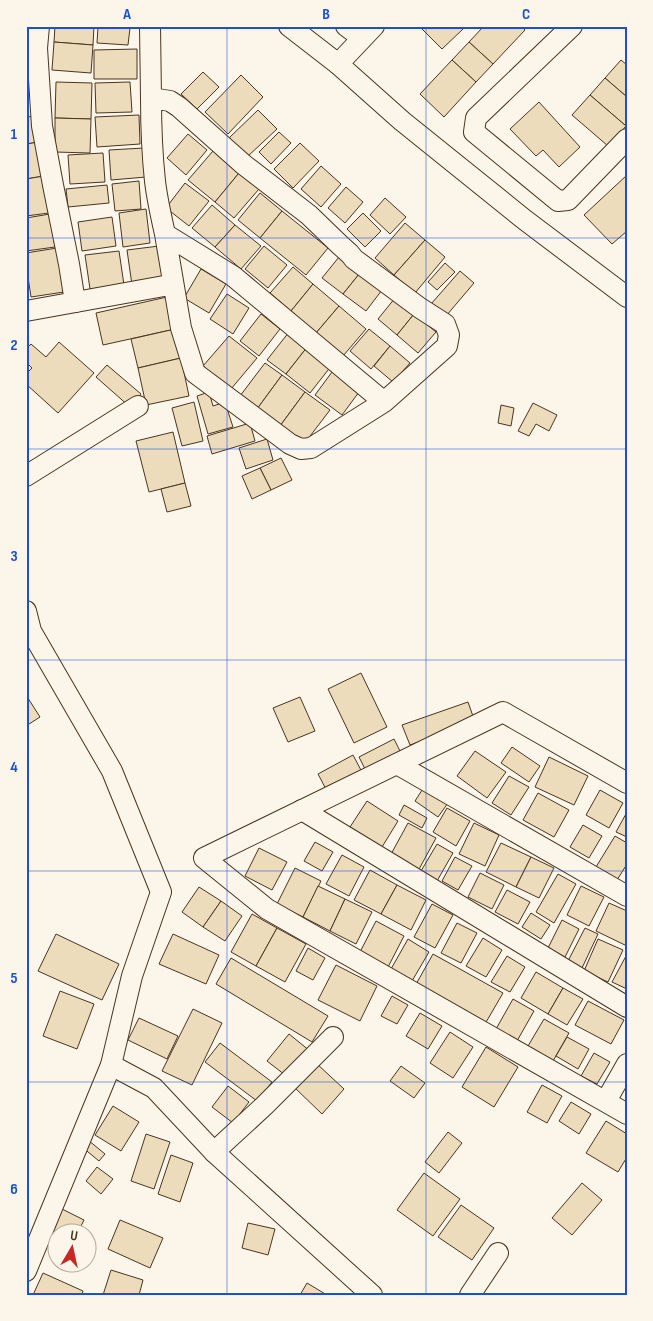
<svg xmlns="http://www.w3.org/2000/svg" width="653" height="1321" viewBox="0 0 653 1321" font-family="'Sofia Sans Condensed',sans-serif">
<style>
.building{fill:#ecdcbc;stroke:#4a3520}
.lines{fill:none;stroke-linecap:round;stroke-linejoin:round}
.minor-casing{stroke:#4a3520;stroke-width:22}
.minor{stroke:#fbf6e9;stroke-width:20}
.grid{fill:none;stroke:#1d4ed8;stroke-width:1;stroke-opacity:0.55}
.neatline{fill:none;stroke:#1d4ed8;stroke-width:2}
.grid-label{font-size:16px;text-anchor:middle;font-weight:bold;fill:#1d4ed8}
</style>
<rect width="100%" height="100%" fill="#fbf6e9"/>
<g class="building">
<path d="M55,26H94L93,45L54,42Z"/>
<path d="M98,26L130,28L128,45L97,43Z"/>
<path d="M419,26H461L463,29L442,49Z"/>
<path d="M484,26H521L525,30L493,64L469,42Z"/>
<path d="M54,42L93,45L91,73L52,70Z"/>
<path d="M469,42L493,64L476,82L452,60Z"/>
<path d="M26,49H32L29,84H26Z"/>
<path d="M137,49V79H94V50Z"/>
<path d="M452,60L476,82L444,117L420,94Z"/>
<path d="M621,60L627,65V97L605,78Z"/>
<path d="M203,72L219,87L197,109L181,94Z"/>
<path d="M241,75L263,97L228,134L205,112Z"/>
<path d="M605,78L627,97L626,126L590,95Z"/>
<path d="M56,82L92,83L91,119L55,118Z"/>
<path d="M130,82L132,112L96,113L95,83Z"/>
<path d="M590,95L626,126L608,146L572,115Z"/>
<path d="M539,102L580,147L559,167L543,150L536,156L510,129Z"/>
<path d="M258,110L277,129L247,157L229,138Z"/>
<path d="M139,115L140,144L97,147L95,117Z"/>
<path d="M36,116L39,142L26,144V117Z"/>
<path d="M55,118L91,119L90,153L55,152Z"/>
<path d="M279,132L291,143L271,164L259,152Z"/>
<path d="M188,134L207,150L186,175L167,158Z"/>
<path d="M39,142L44,176L26,179V144Z"/>
<path d="M300,143L319,161L293,188L274,169Z"/>
<path d="M144,148L146,177L111,180L109,150Z"/>
<path d="M213,151L239,173L215,202L188,180Z"/>
<path d="M103,153L105,182L70,184L68,155Z"/>
<path d="M321,166L341,184L321,207L301,189Z"/>
<path d="M239,173L259,189L234,218L215,202Z"/>
<path d="M627,175V231L612,244L584,215Z"/>
<path d="M44,176L49,213L26,216V179Z"/>
<path d="M139,181L141,209L115,211L112,184Z"/>
<path d="M185,183L209,201L189,226L166,208Z"/>
<path d="M107,185L109,203L68,207L66,189Z"/>
<path d="M346,187L363,202L345,223L328,208Z"/>
<path d="M260,193L282,211L260,238L238,220Z"/>
<path d="M385,198L406,217L390,234L370,215Z"/>
<path d="M212,205L235,225L215,247L192,228Z"/>
<path d="M146,209L150,243L123,247L119,213Z"/>
<path d="M282,211L328,248L306,275L260,238Z"/>
<path d="M363,213L381,231L365,247L347,229Z"/>
<path d="M50,214L55,247L26,251V218Z"/>
<path d="M112,217L116,246L82,251L78,222Z"/>
<path d="M405,223L425,240L394,275L375,258Z"/>
<path d="M235,225L261,246L241,269L215,247Z"/>
<path d="M425,240L445,257L415,293L394,275Z"/>
<path d="M159,246L164,281L132,285L127,250Z"/>
<path d="M264,246L287,265L268,288L245,269Z"/>
<path d="M57,248L64,292L31,297L26,264V253Z"/>
<path d="M119,251L124,285L90,289L85,255Z"/>
<path d="M339,257L360,273L343,294L322,278Z"/>
<path d="M445,263L455,272L437,290L428,282Z"/>
<path d="M293,267L313,284L291,311L270,293Z"/>
<path d="M201,269L226,284L209,313L184,298Z"/>
<path d="M460,271L474,283L446,316L431,304Z"/>
<path d="M360,273L382,290L366,311L343,294Z"/>
<path d="M313,284L339,306L316,333L291,311Z"/>
<path d="M227,294L249,308L233,334L210,319Z"/>
<path d="M167,297L175,329L103,345L96,313Z"/>
<path d="M395,298L414,314L397,335L378,319Z"/>
<path d="M339,306L366,329L343,356L316,333Z"/>
<path d="M261,314L280,329L259,356L240,341Z"/>
<path d="M414,314L436,332L418,353L397,335Z"/>
<path d="M175,329L181,358L138,368L131,339Z"/>
<path d="M369,329L390,346L371,369L350,351Z"/>
<path d="M289,332L308,346L286,374L267,360Z"/>
<path d="M229,336L257,358L231,389L203,366Z"/>
<path d="M59,342L94,373L58,413L26,384V374L32,368L26,362V349L31,344L46,357Z"/>
<path d="M308,346L332,365L310,393L286,374Z"/>
<path d="M390,346L410,363L393,382L374,366Z"/>
<path d="M181,358L189,396L146,405L138,368Z"/>
<path d="M265,363L282,375L257,409L240,396Z"/>
<path d="M107,365L141,394L130,407L96,377Z"/>
<path d="M335,368L362,388L342,415L315,395Z"/>
<path d="M282,375L305,392L280,426L257,409Z"/>
<path d="M209,392L213,406L225,402L233,427L208,434L197,396Z"/>
<path d="M305,392L330,410L304,444L280,426Z"/>
<path d="M194,402L203,441L182,446L172,408Z"/>
<path d="M533,403L557,415L549,431L536,424L529,436L518,431Z"/>
<path d="M501,405L514,408L511,426L498,423Z"/>
<path d="M250,423L255,441L212,454L207,436Z"/>
<path d="M173,432L185,483L149,492L136,441Z"/>
<path d="M267,439L273,460L246,469L239,448Z"/>
<path d="M281,458L292,480L271,490L260,468Z"/>
<path d="M260,468L271,490L252,499L242,476Z"/>
<path d="M185,483L191,506L167,512L161,489Z"/>
<path d="M361,673L387,727L354,743L328,689Z"/>
<path d="M26,695L40,717L26,726Z"/>
<path d="M300,697L315,731L288,742L273,708Z"/>
<path d="M468,702L475,722L410,745L402,725Z"/>
<path d="M394,739L401,753L366,771L359,757Z"/>
<path d="M512,747L540,766L529,782L501,763Z"/>
<path d="M475,751L506,772L487,798L457,776Z"/>
<path d="M353,755L363,774L328,793L318,774Z"/>
<path d="M549,757L588,776L574,805L535,787Z"/>
<path d="M509,776L529,787L511,815L492,803Z"/>
<path d="M424,787L448,803L438,817L415,801Z"/>
<path d="M600,790L623,803L609,828L586,815Z"/>
<path d="M538,793L569,810L554,837L523,820Z"/>
<path d="M367,801L398,821L382,847L350,827Z"/>
<path d="M404,805L427,818L422,828L399,815Z"/>
<path d="M447,808L470,821L456,846L433,832Z"/>
<path d="M627,812V837L616,832Z"/>
<path d="M408,823L436,838L418,871L390,856Z"/>
<path d="M474,823L499,835L485,866L459,854Z"/>
<path d="M583,825L602,836L589,858L570,847Z"/>
<path d="M615,836L627,843V864L617,880L596,867Z"/>
<path d="M315,842L333,852L322,871L304,861Z"/>
<path d="M501,843L531,857L516,887L486,872Z"/>
<path d="M437,844L453,853L437,881L421,871Z"/>
<path d="M259,848L287,862L272,890L245,876Z"/>
<path d="M342,855L364,867L349,896L326,884Z"/>
<path d="M455,857L472,866L458,890L442,881Z"/>
<path d="M531,857L554,868L539,898L516,887Z"/>
<path d="M295,868L321,881L303,917L277,904Z"/>
<path d="M370,870L397,885L381,914L354,900Z"/>
<path d="M480,873L504,885L492,909L468,897Z"/>
<path d="M558,874L576,884L554,923L536,912Z"/>
<path d="M397,885L426,900L411,930L381,914Z"/>
<path d="M318,886L345,899L330,931L303,917Z"/>
<path d="M581,886L604,897L589,926L567,915Z"/>
<path d="M199,887L221,901L203,927L182,912Z"/>
<path d="M507,890L530,902L518,924L495,912Z"/>
<path d="M345,899L372,912L356,944L330,931Z"/>
<path d="M221,901L242,916L225,941L203,927Z"/>
<path d="M609,903L627,911V946L596,931Z"/>
<path d="M432,904L453,915L435,948L414,937Z"/>
<path d="M531,913L550,925L541,939L522,927Z"/>
<path d="M252,914L277,928L256,966L231,952Z"/>
<path d="M562,920L579,929L565,957L548,948Z"/>
<path d="M376,921L404,936L388,967L360,952Z"/>
<path d="M457,923L477,933L461,963L441,953Z"/>
<path d="M277,928L306,944L285,982L256,966Z"/>
<path d="M585,928L598,934L582,968L568,961Z"/>
<path d="M56,934L119,964L102,1000L38,971Z"/>
<path d="M173,934L219,955L206,984L159,964Z"/>
<path d="M483,938L502,950L486,977L466,966Z"/>
<path d="M408,939L429,952L412,981L391,969Z"/>
<path d="M598,939L623,950L608,982L584,971Z"/>
<path d="M308,948L325,958L313,980L296,971Z"/>
<path d="M433,954L503,993L485,1024L415,986Z"/>
<path d="M507,956L525,967L510,992L491,982Z"/>
<path d="M626,956L627,957V989L612,982Z"/>
<path d="M231,958L328,1016L312,1042L216,984Z"/>
<path d="M336,965L377,986L360,1021L318,1000Z"/>
<path d="M536,972L563,988L548,1014L521,998Z"/>
<path d="M563,988L583,999L567,1025L548,1014Z"/>
<path d="M60,991L94,1004L77,1049L43,1036Z"/>
<path d="M392,996L408,1005L397,1024L381,1016Z"/>
<path d="M513,999L534,1011L517,1041L496,1029Z"/>
<path d="M588,1001L624,1020L611,1044L575,1025Z"/>
<path d="M193,1009L222,1023L192,1085L162,1071Z"/>
<path d="M420,1013L442,1026L428,1049L406,1036Z"/>
<path d="M139,1018L178,1036L167,1059L128,1040Z"/>
<path d="M544,1019L569,1033L553,1061L528,1046Z"/>
<path d="M450,1032L473,1047L453,1078L430,1063Z"/>
<path d="M289,1034L310,1051L289,1078L267,1061Z"/>
<path d="M567,1037L589,1049L578,1069L556,1056Z"/>
<path d="M220,1043L272,1082L257,1101L205,1062Z"/>
<path d="M486,1047L518,1067L494,1107L462,1087Z"/>
<path d="M594,1053L610,1062L597,1084L581,1076Z"/>
<path d="M316,1063L344,1089L322,1114L294,1087Z"/>
<path d="M401,1066L425,1083L414,1098L390,1081Z"/>
<path d="M542,1085L562,1096L547,1123L527,1112Z"/>
<path d="M228,1086L249,1102L233,1123L212,1107Z"/>
<path d="M571,1102L591,1114L579,1134L559,1121Z"/>
<path d="M113,1106L139,1122L121,1151L95,1135Z"/>
<path d="M606,1121L627,1134V1157L618,1172L586,1153Z"/>
<path d="M448,1132L462,1143L439,1173L425,1162Z"/>
<path d="M146,1134L170,1142L154,1189L131,1181Z"/>
<path d="M88,1140L105,1154L99,1161L82,1147Z"/>
<path d="M171,1155L193,1163L180,1202L158,1194Z"/>
<path d="M97,1167L113,1179L101,1194L86,1181Z"/>
<path d="M424,1173L460,1199L433,1236L397,1210Z"/>
<path d="M582,1183L602,1200L572,1235L552,1218Z"/>
<path d="M461,1205L494,1228L472,1260L438,1237Z"/>
<path d="M58,1207L84,1220L77,1234H58V1241L44,1234Z"/>
<path d="M120,1220L163,1238L150,1268L108,1249Z"/>
<path d="M248,1223L275,1229L268,1255L242,1248Z"/>
<path d="M111,1270L143,1280L139,1295H103Z"/>
<path d="M43,1273L83,1291L82,1295H33Z"/>
<path d="M307,1283L327,1295H300Z"/>
</g>
<g class="lines">
<defs>
<g id="minor">
<path d="M39,26L37,48L42,126L53,185L69,264L75,302"/>
<path d="M150,26L151,98"/>
<path d="M289,26L338,64L402,121L525,220L627,297"/>
<path d="M346,26L362,38"/>
<path d="M572,26L476,118L474,132L558,201L568,200L627,139"/>
<path d="M338,64L374,26"/>
<path d="M165,234L181,328L195,373L290,444L301,449L311,448L384,402L447,346L449,335L445,324L420,308L354,259L350,254L340,245L309,215L243,164L179,107L170,101L151,98C151,126 152,153 155,181C157,199 161,216 165,234L233,276L384,402"/>
<path d="M26,311L164,286H173"/>
<path d="M26,476L138,406"/>
<path d="M26,611L31,631L112,771L161,892L132,976L111,1065L26,1271"/>
<path d="M397,764L627,896"/>
<path d="M627,783L503,712L204,858L267,909L627,1114"/>
<path d="M302,810L627,1007"/>
<path d="M111,1065L154,1088L214,1152L372,1295"/>
<path d="M606,1101L627,1064"/>
<path d="M214,1152L264,1106L333,1037"/>
<path d="M470,1295L498,1253"/>
</g>
</defs>
<use href="#minor" class="minor-casing"/>
<use href="#minor" class="minor"/>
</g>
<path class="grid" d="M227,26V1295M426,26V1295M26,238H627M26,449H627M26,660H627M26,871H627M26,1082H627"/>
<rect width="653" height="1321" fill="none" stroke="#fbf6e9" stroke-width="55"/>
<g transform="translate(72 1248) rotate(9)"><circle r="24" fill="#fbf6e9" stroke="#b4a999"/>
<path d="M0-4L9 19L0 12L-9 19Z" fill="#c62828"/>
<text y="-8" font-size="14" font-weight="bold" text-anchor="middle" fill="#4a3520">U</text>
</g>
<rect x="28" y="28" width="598" height="1266" class="neatline"/>
<g class="grid-label">
<text x="127" y="19">A</text>
<text x="326" y="19">B</text>
<text x="526" y="19">C</text>
<text x="14" y="139">1</text>
<text x="14" y="350">2</text>
<text x="14" y="561">3</text>
<text x="14" y="772">4</text>
<text x="14" y="983">5</text>
<text x="14" y="1194">6</text>
</g>
</svg>
